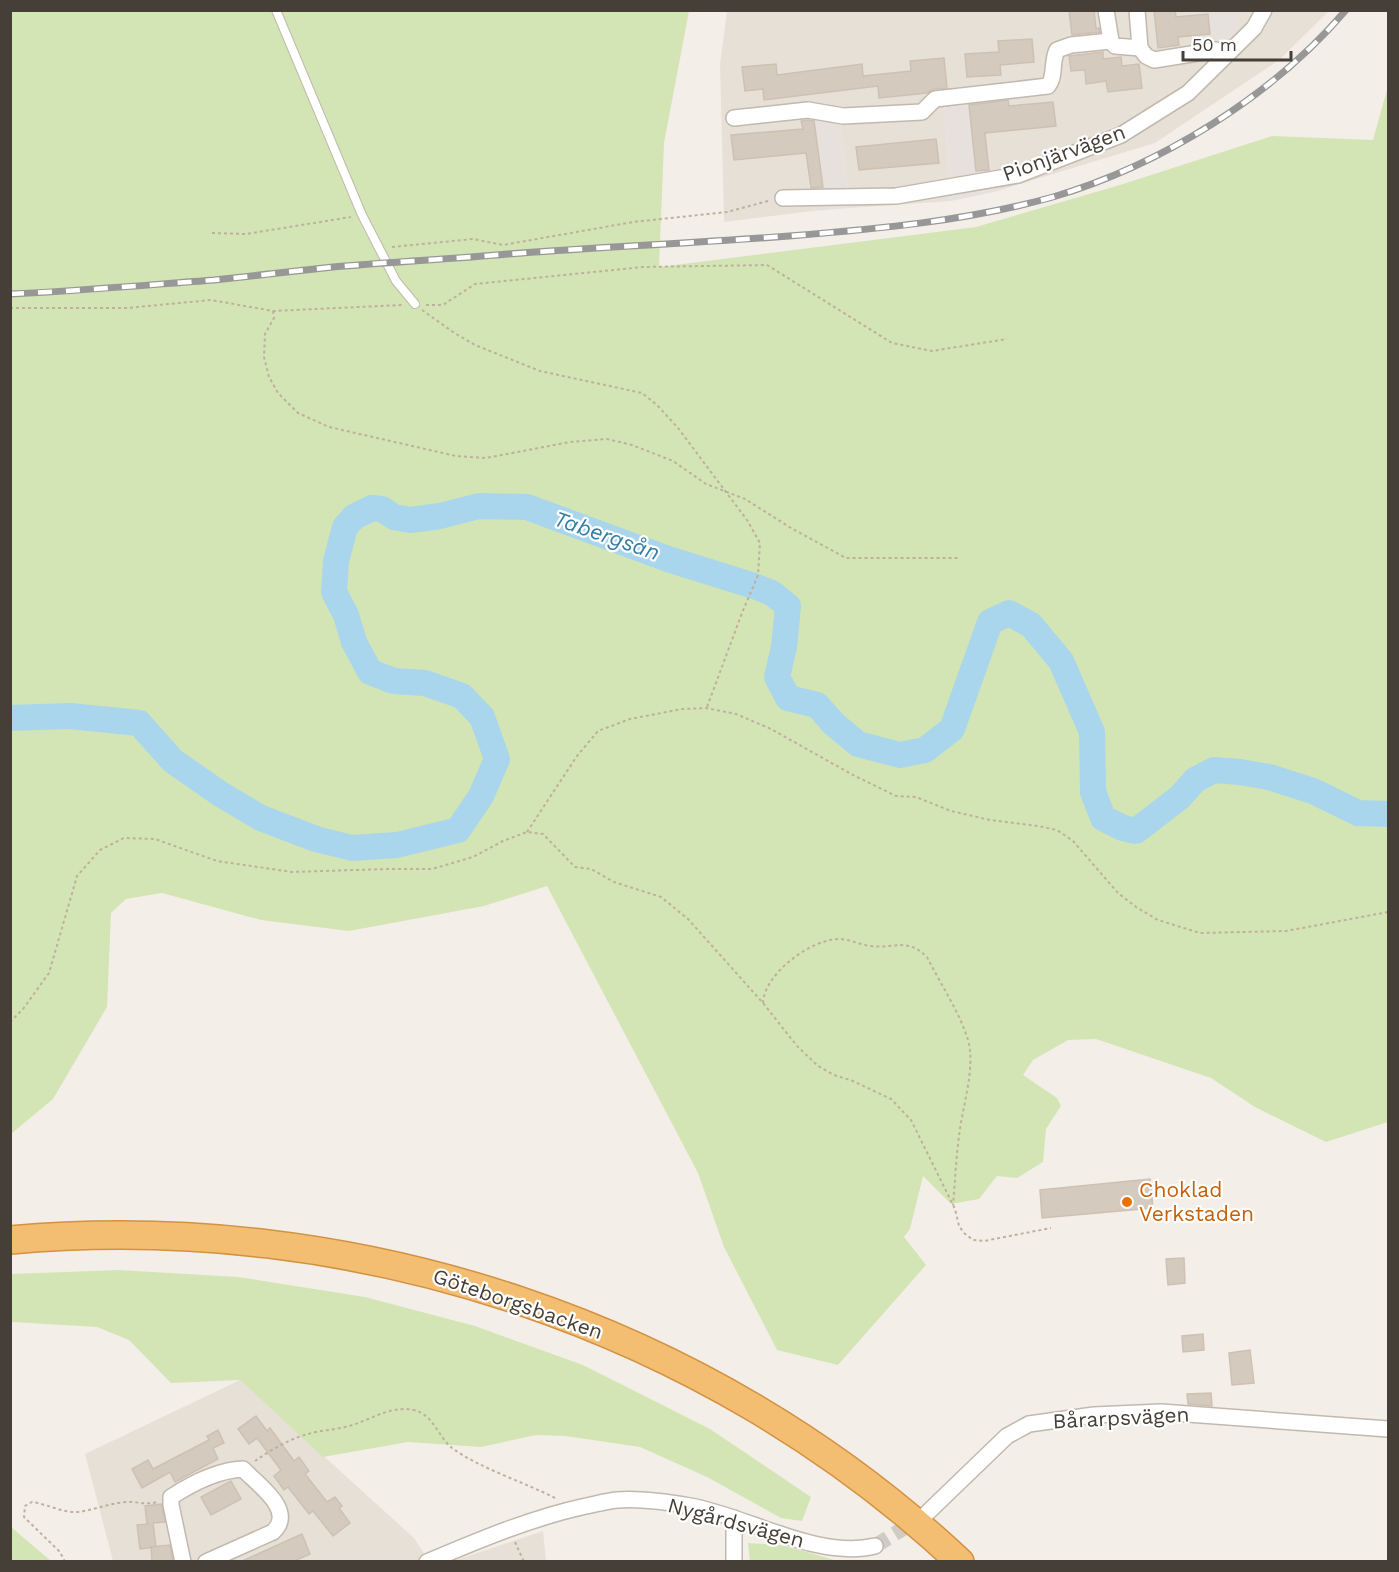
<svg xmlns="http://www.w3.org/2000/svg" width="1399" height="1572" viewBox="0 0 1399 1572" font-family="'Work Sans',sans-serif">
<style>
.residential{fill:#e7e0d7}
.industrial{fill:#e6e1dd}
.green{fill:#d3e5b4}
.lines{fill:none;stroke-linecap:round;stroke-linejoin:round}
.river{stroke:#a9d6ec;stroke-width:26}
.building{fill:#d4cabe;stroke:#cec1b2;stroke-width:1.5}
.street-tunnel{stroke:#d0ccc5;stroke-width:15;stroke-dasharray:15 8;stroke-linecap:butt}
.lane-casing{stroke:#c1b9ae;stroke-width:10}
.street-casing{stroke:#c1b9ae;stroke-width:18}
.highway-casing{stroke:#d39142;stroke-width:30}
.path{stroke:#bfb09e;stroke-width:2;stroke-dasharray:3 3;stroke-linecap:butt}
.lane{stroke:#fff;stroke-width:8}
.street{stroke:#fff;stroke-width:15}
.highway{stroke:#f4be72;stroke-width:27}
.rail-casing{stroke:#979797;stroke-width:7}
.rail{stroke:#fff;stroke-width:4.5;stroke-dasharray:14;stroke-linecap:butt}
.food-dot{fill:#e8710a;stroke:#fff;stroke-width:2}
.labels{text-anchor:middle;stroke-width:4.5;stroke-linejoin:round;paint-order:stroke}
.street-label{font-size:21px;fill:#463f37;stroke:#fff}
.food-label{font-size:21px;fill:#c56008;stroke:#fff;text-anchor:start}
.water-label{font-size:22px;font-style:italic;fill:#357ea3;stroke:#fff}
</style>
<rect width="100%" height="100%" fill="#f3efe8"/>
<g class="residential">
<path d="M727,11H1193L1198,48L1239,29L1237,11H1329L1279,60L1155,143L994,192L982,99L944,103L951,201L850,208L840,121L800,118L813,211L724,222L720,64Z"/>
<path d="M240,1380L414,1538L429,1561H113L85,1454Z"/>
<path d="M543,1531L546,1561H453Z"/>
</g>
<g class="industrial">
<path d="M1193,11H1237L1239,29L1213,58L1198,48Z"/>
<path d="M982,99L994,192L951,201L944,103Z"/>
<path d="M817,116L840,121L850,208L813,211L800,117Z"/>
</g>
<g class="green">
<path d="M11,11H689L664,143L659,267L976,227L1120,185L1272,136L1373,140L1388,86V1122L1326,1142L1255,1107L1211,1078L1096,1039L1068,1040L1033,1060L1023,1075L1057,1098L1061,1106L1046,1129L1043,1162L1017,1178L997,1176L979,1199L951,1204L923,1176L910,1229L904,1237L926,1265L838,1365L777,1350L724,1247L698,1173L547,886L484,906L349,931L261,920L162,893L126,899L111,913L107,1007L53,1099L11,1134Z"/>
<path d="M119,1270L238,1277L365,1297L475,1326L583,1365L710,1429L811,1497L802,1521L781,1518L707,1477L640,1447L565,1436L536,1435L481,1447L408,1442L323,1457L240,1380L171,1383L129,1340L97,1327L11,1322V1274Z"/>
<path d="M11,1527L51,1561H11Z"/>
<path d="M748,1543L782,1545L838,1561H750Z"/>
</g>
<g class="lines">
<path class="river" d="M10,718L70,716L139,723L173,761L222,795L261,818L316,839L352,848L397,845L458,830L481,796L497,759L482,717L462,696L425,683L394,681L370,672L354,642L346,615L334,592L336,561L345,527L354,517L372,508L382,509L394,517L410,520L440,516L479,506L527,507L668,559L754,586L772,593L788,606L784,647L777,677L788,698L817,705L834,724L858,744L900,755L925,750L952,729L990,622L1009,613L1031,625L1061,661L1092,732L1093,792L1103,818L1123,828L1136,831L1180,797L1195,780L1214,770L1240,772L1269,777L1313,791L1358,813L1388,814"/>
</g>
<g class="building">
<path d="M1069,10H1094L1096,29L1099,28L1100,32L1072,35Z"/>
<path d="M1154,10H1175L1176,17L1208,14L1210,34L1178,37L1179,45L1158,48Z"/>
<path d="M1032,39L1034,62L1000,65L1001,75L967,77L965,54L999,52L998,41Z"/>
<path d="M1103,52V59L1121,57L1122,66L1139,64L1142,88L1108,92L1106,81L1086,84L1085,70L1071,71L1069,56Z"/>
<path d="M944,58L947,88L934,89L927,93L879,98L878,86L764,100L763,89L745,91L742,67L776,64L777,75L862,64L863,76L911,71L910,61Z"/>
<path d="M1008,100L1009,106L1053,102L1056,126L985,133L989,170L976,171L969,105Z"/>
<path d="M808,120L814,121L823,187L811,188L806,153L734,160L731,135L803,129L801,121Z"/>
<path d="M936,139L939,163L859,170L856,147Z"/>
<path d="M1150,1179L1153,1208L1042,1218L1040,1190Z"/>
<path d="M1184,1258L1185,1283L1168,1285L1166,1259Z"/>
<path d="M1203,1334L1204,1350L1183,1352L1182,1336Z"/>
<path d="M1250,1350L1254,1383L1232,1385L1229,1353Z"/>
<path d="M1211,1393L1212,1406L1188,1404L1187,1394Z"/>
<path d="M256,1416L267,1431L270,1428L294,1461L299,1457L309,1471L305,1474L327,1502L335,1497L342,1506L339,1508L350,1523L333,1536L313,1511L309,1514L288,1487L284,1490L274,1476L281,1470L257,1438L249,1444L238,1429Z"/>
<path d="M218,1430L224,1443L213,1448L218,1459L175,1482L170,1472L142,1488L132,1469L148,1460L153,1469L209,1440L207,1436Z"/>
<path d="M231,1481L241,1499L211,1515L201,1497Z"/>
<path d="M161,1504L165,1522L153,1523L156,1547L140,1549L137,1525L149,1524H147L145,1506Z"/>
<path d="M302,1534L310,1554L292,1562H240Z"/>
<path d="M170,1545L173,1562H152L151,1547Z"/>
</g>
<g class="lines">
<path class="street-tunnel" d="M875,1546L919,1519"/>
<defs>
<path id="lane" d="M276,10L362,215L396,281L415,304"/>
<g id="street">
<path d="M1106,10L1111,41L1115,46L1140,48L1146,56L1154,60L1216,50"/>
<path d="M1137,10L1140,48"/>
<path d="M734,118L808,110L843,116L922,112L935,99L1048,86C1056,76 1051,62 1057,50L1071,45L1111,41"/>
<path d="M783,198L896,196L1018,175L1121,135L1188,93L1254,28L1264,10"/>
<path d="M924,1516L1007,1436L1029,1424L1094,1415L1161,1412L1388,1429"/>
<path d="M183,1562L171,1505V1497C191,1484 219,1470 243,1469C258,1485 296,1510 273,1532L206,1562"/>
<path d="M427,1562C479,1540 531,1518 586,1506C596,1504 607,1501 617,1500C640,1498 667,1502 690,1506C747,1516 818,1560 875,1546"/>
<path d="M734,1562V1518"/>
</g>
<path id="highway" d="M10,1240C353,1209 708,1325 960,1562"/>
</defs>
<use href="#lane" class="lane-casing"/>
<use href="#street" class="street-casing"/>
<use href="#highway" class="highway-casing"/>
<g class="path">
<path d="M212,233L246,234L351,217"/>
<path d="M392,247L473,239L503,245L633,222L727,212L768,201"/>
<path d="M426,305H443L475,284L643,267L767,265L892,343L932,351L1007,339"/>
<path d="M10,308H127L211,300L273,311L402,305"/>
<path d="M422,310L453,332L475,345L540,371L642,393L657,405L678,428L747,520L760,543L758,575L742,613L707,707"/>
<path d="M273,311L274,318L265,334L264,357L269,377L278,393L298,413L329,427L456,456L486,458L570,442L607,439L632,445L673,461L706,484L745,499L791,528L846,558H958"/>
<path d="M527,832L577,756L598,731L630,719L682,709L706,708L736,714L771,729L853,775L896,796L916,797L951,811L990,820L1038,826L1057,830L1073,841L1118,893L1136,907L1158,920L1200,933L1286,931L1388,912"/>
<path d="M763,1003C764,974 811,939 839,939C850,939 860,945 871,946C894,949 907,937 927,957C940,983 960,1013 968,1040C976,1067 962,1108 959,1136C956,1159 955,1182 953,1205"/>
<path d="M10,1022L23,1009L49,973L77,876L100,850L124,838L155,839L217,861L292,872L388,869H432L473,857L503,841L527,832L543,834L575,867L591,869L614,882L661,897L688,919L763,1003L797,1046L818,1066L834,1075L853,1081L891,1099L911,1120L955,1209L959,1226L964,1233L973,1240L984,1241L1051,1228"/>
<path d="M255,1461C271,1450 289,1439 308,1434C321,1430 335,1430 349,1426C371,1420 390,1405 414,1410C434,1415 438,1437 452,1448C479,1468 524,1482 555,1498"/>
<path d="M515,1542L524,1562"/>
<path d="M65,1562L60,1552L24,1517L25,1506L32,1502C47,1504 63,1513 78,1512C95,1510 112,1502 129,1502C139,1502 148,1505 157,1502"/>
</g>
<use href="#lane" class="lane"/>
<use href="#street" class="street"/>
<use href="#highway" class="highway"/>
<defs>
<path id="rail" d="M10,294C78,291 146,285 214,280C254,276 293,271 333,267C391,262 450,259 508,254C602,247 695,243 789,236C877,229 967,221 1053,197C1161,165 1273,96 1346,10"/>
</defs>
<use href="#rail" class="rail-casing"/>
<use href="#rail" class="rail"/>
</g>
<circle class="food-dot" cx="1127" cy="1202" r="6"/>
<g class="labels">
<g class="street-label">
<text transform="translate(1064 153) rotate(-20)" y="7">Pionjärvägen</text>
<text transform="translate(518 1304) rotate(19)" y="7">Göteborgsbacken</text>
<text transform="translate(1121 1418) rotate(-3)" y="7">Bårarpsvägen</text>
<text transform="translate(736 1523) rotate(15)" y="7">Nygårdsvägen</text>
</g>
<g class="food-label">
<text x="1139" y="1197">Choklad<tspan x="1139" dy="24">Verkstaden</tspan></text>
</g>
<g class="water-label">
<text transform="translate(607 535) rotate(19)" y="8">Tabergsån</text>
</g>
</g>
<rect width="1399" height="1572" fill="none" stroke="#463f37" stroke-width="24"/>
<path d="M1183 51v9h108v-9" fill="none" stroke="#463f37" stroke-width="3"/>
<text x="1192" y="51" font-size="18" fill="#463f37" stroke="#ffffff" stroke-width="4.5" paint-order="stroke">50 m</text>
</svg>
